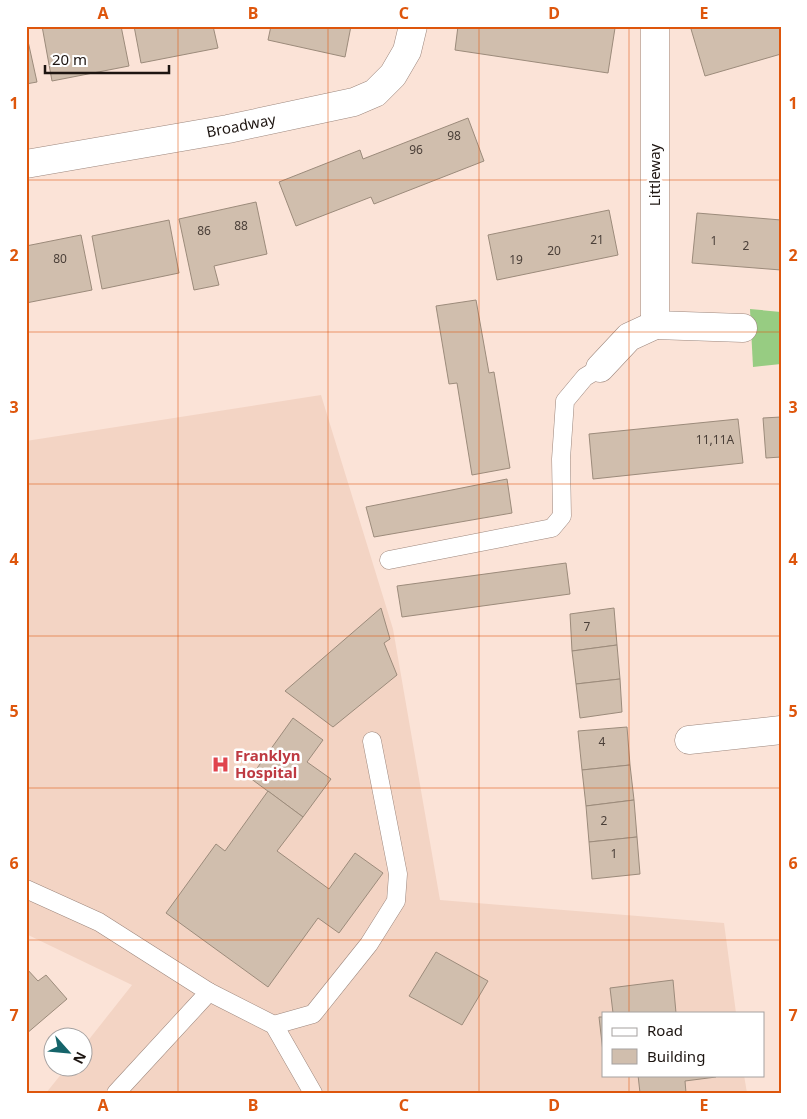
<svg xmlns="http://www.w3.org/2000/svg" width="807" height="1119" viewBox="0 0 807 1119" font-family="'Noto Sans',sans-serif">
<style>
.built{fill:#f3d4c4}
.green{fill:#97cc82}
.building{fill:#d0bead;stroke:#9c8b7b}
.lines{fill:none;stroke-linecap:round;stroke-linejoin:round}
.lane-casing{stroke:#9d877d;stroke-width:19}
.street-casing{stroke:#9d877d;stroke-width:29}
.lane{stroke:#fff;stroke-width:18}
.street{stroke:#fff;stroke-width:28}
.grid{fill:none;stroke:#de560c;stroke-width:1;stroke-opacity:0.55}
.labels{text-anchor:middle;stroke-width:5;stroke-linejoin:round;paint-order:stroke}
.number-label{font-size:12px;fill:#4a3f38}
.street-label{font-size:15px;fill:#1d1511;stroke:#fff}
.health-label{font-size:15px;font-weight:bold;fill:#be3a42;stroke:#fff;text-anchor:start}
.neatline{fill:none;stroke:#de560c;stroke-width:2}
.grid-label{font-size:16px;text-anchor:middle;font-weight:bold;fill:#de560c}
</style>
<rect width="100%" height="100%" fill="#fbe3d7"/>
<path class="built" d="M321,395L393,629L440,900L724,923L736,1013H603V1075H744L747,1093H46L67,1067L82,1066L83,1047L132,985L26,934V441Z"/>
<path class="green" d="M750,309L781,312V364L753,367Z"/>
<g class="building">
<path d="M42,26H121L129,66L52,81Z"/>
<path d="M134,26H213L218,48L141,63Z"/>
<path d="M271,26H351L345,57L268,40Z"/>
<path d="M458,26H601L615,28L608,73L455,50Z"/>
<path d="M700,26H781V54L705,76L691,29Z"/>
<path d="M26,32L37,82L26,84Z"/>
<path d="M468,118L484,161L374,204L371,197L296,226L279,182L360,150L363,159Z"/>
<path d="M256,202L267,254L214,266L219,285L194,290L179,219Z"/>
<path d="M609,210L618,255L497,280L488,235Z"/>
<path d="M697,213L781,220V270L692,263Z"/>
<path d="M169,220L179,273L102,289L92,236Z"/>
<path d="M81,235L92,290L26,303V246Z"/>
<path d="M476,300L489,373L494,372L510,468L472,475L457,383L449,384L436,306Z"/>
<path d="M781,417V457L766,458L763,418Z"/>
<path d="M738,419L743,463L593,479L589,434Z"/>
<path d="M507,479L512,513L374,537L366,507Z"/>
<path d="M566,563L570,594L402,617L397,586Z"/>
<path d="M381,608L390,639L384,643L397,675L333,727L285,691Z"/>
<path d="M614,608L617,645L572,651L570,614Z"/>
<path d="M617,645L620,679L576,684L572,651Z"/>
<path d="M620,679L622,712L580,718L576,684Z"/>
<path d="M293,718L323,740L307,762L331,779L303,817L250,778Z"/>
<path d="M627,727L630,765L582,770L578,731Z"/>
<path d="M630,765L634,800L586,806L582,770Z"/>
<path d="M268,791L303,817L277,851L329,889L355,853L383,873L339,933L318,918L268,987L166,913L216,844L225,851Z"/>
<path d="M634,800L637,837L589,842L586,806Z"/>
<path d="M637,837L640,874L592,879L589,842Z"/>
<path d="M436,952L488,981L462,1025L409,996Z"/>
<path d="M26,968L38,981L46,975L67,999L26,1034Z"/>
<path d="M673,980L676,1013H613L610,988Z"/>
<path d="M599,1017H603V1052Z"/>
<path d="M638,1075H716V1077L685,1081L686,1093H640Z"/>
</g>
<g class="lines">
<defs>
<g id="lane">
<path d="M389,560L552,528L562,516L561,459L565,401L585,377L600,368"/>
<path d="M26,889L99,922L209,992L116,1093"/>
<path d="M209,992L274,1025L313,1093"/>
<path d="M274,1025L313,1014L369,944L396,901L398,874L372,741"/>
</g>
<g id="street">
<path d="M655,26V325L743,328"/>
<path d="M26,164L228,129L354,102L375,93L393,75L407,51L413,26"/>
<path d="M600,368L629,337L655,325"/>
<path d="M689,740L781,730"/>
</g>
</defs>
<use href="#lane" class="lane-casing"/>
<use href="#street" class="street-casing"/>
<use href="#lane" class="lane"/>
<use href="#street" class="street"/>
</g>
<path class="grid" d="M178,26V1093M328,26V1093M479,26V1093M629,26V1013M26,180H781M26,332H781M26,484H781M26,636H781M26,788H781M26,940H781M629,1075V1093"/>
<defs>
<symbol id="hospital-bare" viewBox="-9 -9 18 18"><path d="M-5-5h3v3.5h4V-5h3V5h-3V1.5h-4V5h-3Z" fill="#e0444e" stroke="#fff" stroke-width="2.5" paint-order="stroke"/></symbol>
</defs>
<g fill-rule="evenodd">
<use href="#hospital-bare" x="208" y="752" width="25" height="25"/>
</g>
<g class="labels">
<g class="number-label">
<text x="454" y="140">98</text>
<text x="416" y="154">96</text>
<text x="241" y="230">88</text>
<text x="204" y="235">86</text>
<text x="597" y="244">21</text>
<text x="714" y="245">1</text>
<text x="746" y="250">2</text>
<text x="554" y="255">20</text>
<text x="60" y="263">80</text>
<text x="516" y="264">19</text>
<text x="715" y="444">11,11A</text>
<text x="587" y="631">7</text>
<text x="602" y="746">4</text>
<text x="604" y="825">2</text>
<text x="614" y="858">1</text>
</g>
<g class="street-label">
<text transform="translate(241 126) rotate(-11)" y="5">Broadway</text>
<text transform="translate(655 175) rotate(-90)" y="5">Littleway</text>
</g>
<g class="health-label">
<text x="235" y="761">Franklyn<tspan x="235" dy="17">Hospital</tspan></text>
</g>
</g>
<rect width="807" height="1119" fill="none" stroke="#ffffff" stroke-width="55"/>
<rect x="602" y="1012" width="162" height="65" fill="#ffffff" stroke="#a5a1a0"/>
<rect x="612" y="1028" width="25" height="8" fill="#ffffff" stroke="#a5a1a0"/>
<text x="647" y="1036" font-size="15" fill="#1d1511">Road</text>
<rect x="612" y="1049" width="25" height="15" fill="#d0bead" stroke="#a5a1a0"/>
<text x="647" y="1062" font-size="15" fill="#1d1511">Building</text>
<g transform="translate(68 1052) rotate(117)"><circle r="24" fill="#ffffff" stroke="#a5a1a0"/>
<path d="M0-4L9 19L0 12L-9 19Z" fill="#15646a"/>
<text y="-8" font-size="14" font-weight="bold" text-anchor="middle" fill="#1d1511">N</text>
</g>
<path d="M45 65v8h124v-8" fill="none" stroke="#1d1511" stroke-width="2.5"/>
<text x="52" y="65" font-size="15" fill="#1d1511" stroke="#ffffff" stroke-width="4" paint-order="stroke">20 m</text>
<rect x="28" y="28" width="752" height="1064" class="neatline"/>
<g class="grid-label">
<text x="103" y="19">A</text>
<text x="253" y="19">B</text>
<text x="404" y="19">C</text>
<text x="554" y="19">D</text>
<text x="704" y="19">E</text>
<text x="14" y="109">1</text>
<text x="793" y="109">1</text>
<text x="14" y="261">2</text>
<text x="793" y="261">2</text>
<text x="14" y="413">3</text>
<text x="793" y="413">3</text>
<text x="14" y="565">4</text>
<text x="793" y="565">4</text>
<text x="14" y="717">5</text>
<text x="793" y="717">5</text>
<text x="14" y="869">6</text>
<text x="793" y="869">6</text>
<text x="14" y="1021">7</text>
<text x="793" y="1021">7</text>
<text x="103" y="1111">A</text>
<text x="253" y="1111">B</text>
<text x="404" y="1111">C</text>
<text x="554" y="1111">D</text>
<text x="704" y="1111">E</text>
</g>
</svg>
